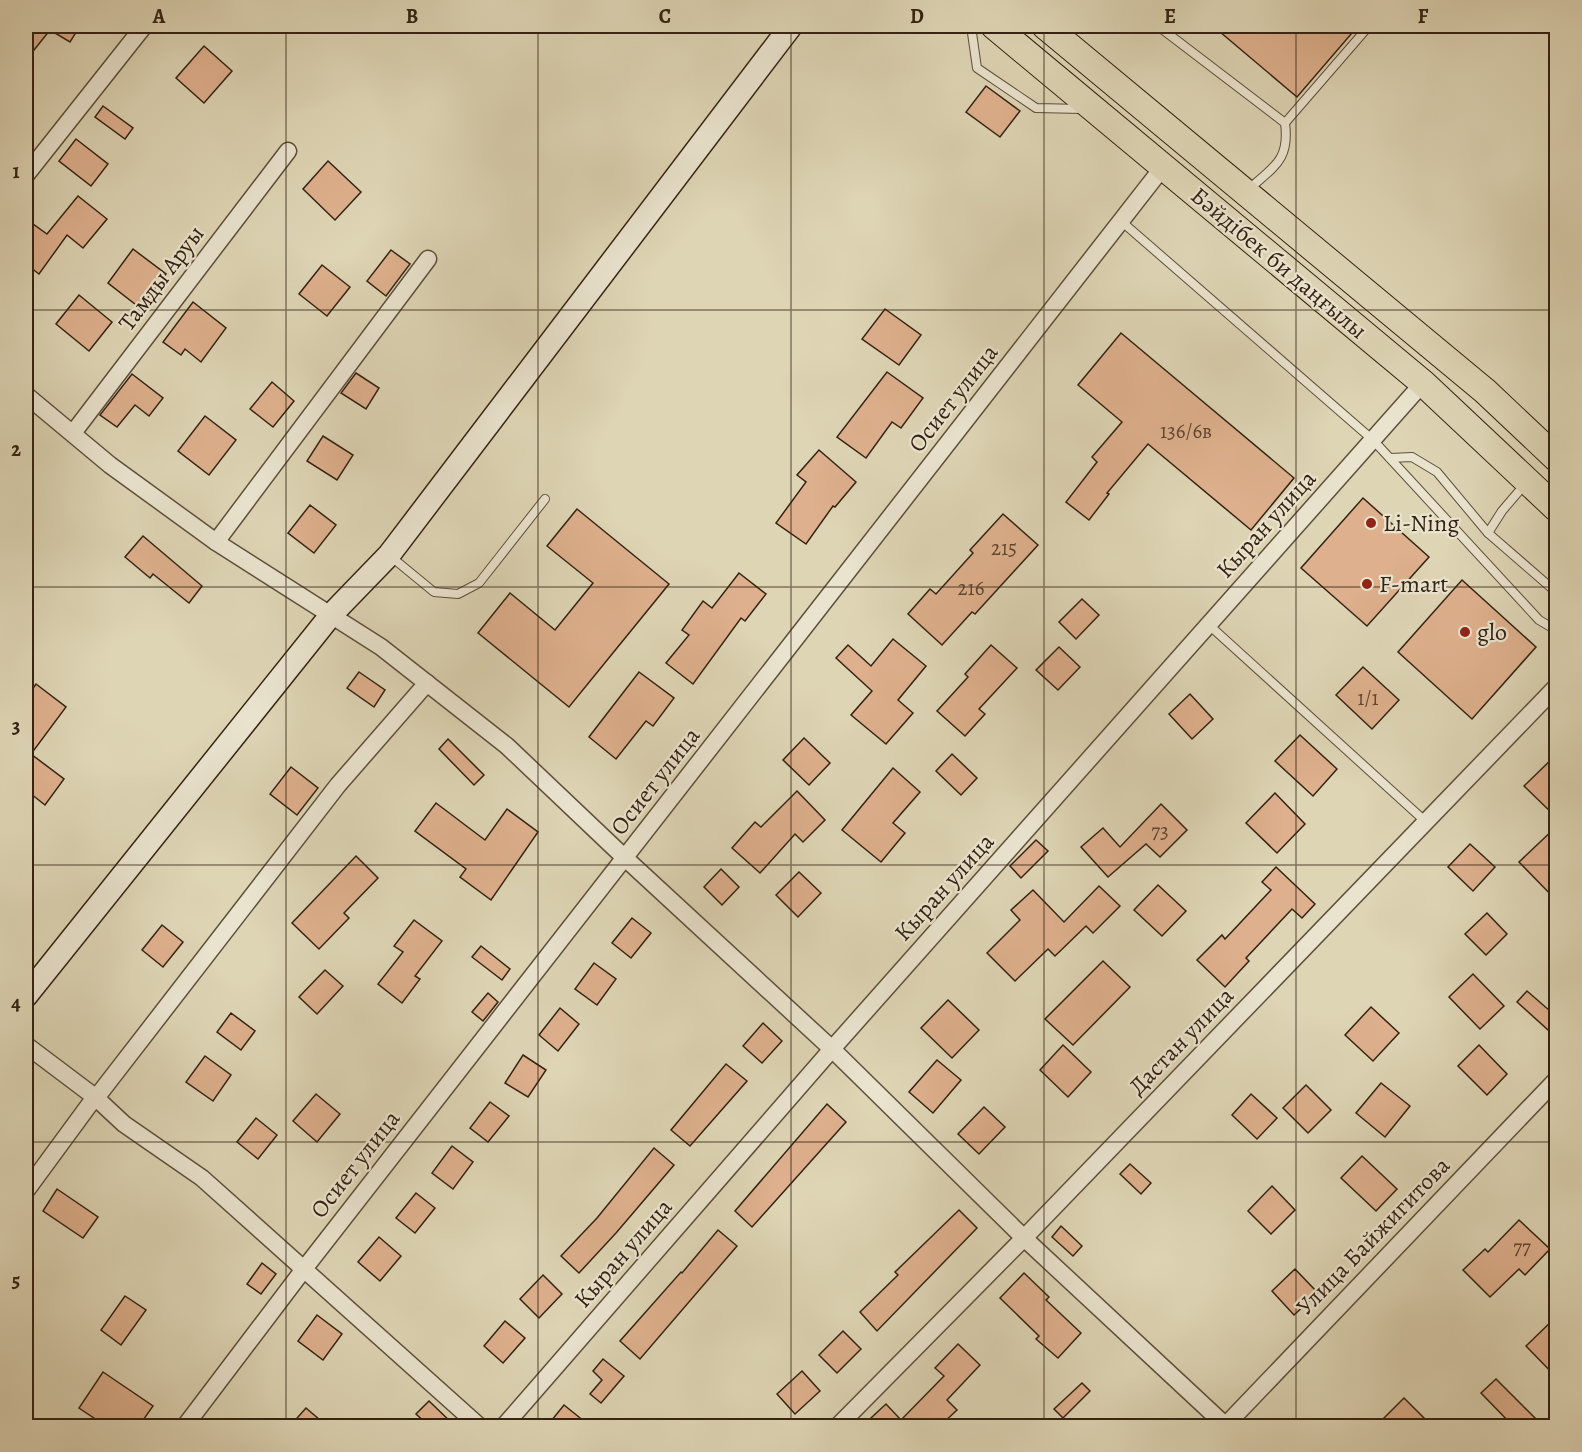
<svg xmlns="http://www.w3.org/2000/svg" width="1582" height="1452" viewBox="0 0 1582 1452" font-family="Alegreya,serif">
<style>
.building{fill:#deb08d;stroke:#342212;stroke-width:1.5}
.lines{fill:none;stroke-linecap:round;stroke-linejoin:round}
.lane-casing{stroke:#5e4f3b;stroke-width:10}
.street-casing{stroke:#5e4f3b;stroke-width:19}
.secondary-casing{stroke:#342212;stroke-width:25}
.primary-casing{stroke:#342212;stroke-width:28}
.lane{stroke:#eae4cf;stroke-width:8}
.street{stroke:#eae4cf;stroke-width:16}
.secondary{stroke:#eae4cf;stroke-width:22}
.primary{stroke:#ded5b5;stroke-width:26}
.grid{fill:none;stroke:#342212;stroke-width:1.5;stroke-opacity:0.55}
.poi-dot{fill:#8f2418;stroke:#eae4cf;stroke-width:2}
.labels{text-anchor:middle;stroke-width:4.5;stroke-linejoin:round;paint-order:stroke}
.number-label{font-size:21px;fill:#5e4631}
.street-label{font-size:24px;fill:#342212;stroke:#eae4cf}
.poi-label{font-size:24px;fill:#342212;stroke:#eae4cf;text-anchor:start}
.neatline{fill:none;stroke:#342212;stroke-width:2}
.grid-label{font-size:20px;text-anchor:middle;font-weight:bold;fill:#342212}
</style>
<rect width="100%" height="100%" fill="#ded5b5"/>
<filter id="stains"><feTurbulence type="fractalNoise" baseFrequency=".00333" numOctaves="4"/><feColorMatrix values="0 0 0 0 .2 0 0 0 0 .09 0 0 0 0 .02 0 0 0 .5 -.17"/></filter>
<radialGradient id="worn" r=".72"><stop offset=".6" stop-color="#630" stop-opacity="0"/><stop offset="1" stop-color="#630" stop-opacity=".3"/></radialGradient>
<g class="building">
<path d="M26,26H80L70,42L50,30L26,60Z"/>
<path d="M1213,26H1358L1297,97Z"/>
<path d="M204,46L232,71L204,103L176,78Z"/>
<path d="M986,86L1020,111L1000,137L966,112Z"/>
<path d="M103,106L133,128L125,139L95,117Z"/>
<path d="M76,139L108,164L91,186L59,161Z"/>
<path d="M328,161L361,192L335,220L303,189Z"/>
<path d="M78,196L107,219L83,248L67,235L39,274L26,264V219L47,234Z"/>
<path d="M133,249L166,274L140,308L108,283Z"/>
<path d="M391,250L410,264L386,296L367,281Z"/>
<path d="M322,265L350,287L327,316L299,294Z"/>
<path d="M79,295L112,322L89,351L56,324Z"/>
<path d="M193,302L226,328L201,362L185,349L181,355L163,342Z"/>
<path d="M885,309L921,335L899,365L862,339Z"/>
<path d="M1121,333L1294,478L1251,530L1148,444L1107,493L1109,494L1089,520L1066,502L1097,462L1092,457L1122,422L1078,385Z"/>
<path d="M887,372L923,398L901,428L892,422L866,458L837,437Z"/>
<path d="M356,373L379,388L366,409L341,393Z"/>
<path d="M132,374L163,398L149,416L135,405L117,427L100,415Z"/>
<path d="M272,382L294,401L273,427L250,409Z"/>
<path d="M205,416L236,440L209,475L178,451Z"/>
<path d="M323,436L353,455L337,480L307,461Z"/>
<path d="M819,450L856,482L835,507L833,506L806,544L776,523L806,482L797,475Z"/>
<path d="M1363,498L1429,557L1367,626L1301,568Z"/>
<path d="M310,505L336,525L314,553L288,533Z"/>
<path d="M577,509L669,584L569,707L478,633L510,593L555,630L593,583L547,546Z"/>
<path d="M1003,514L1038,545L975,614L972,612L942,645L908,614L930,589L936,594L973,553L970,550Z"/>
<path d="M143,536L202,586L189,603L153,574L150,578L125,557Z"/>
<path d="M739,573L766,594L745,621L741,618L693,684L666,663L689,635L682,630L703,601L712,608Z"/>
<path d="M1462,580L1536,647L1472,719L1398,652Z"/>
<path d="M1082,599L1099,615L1076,639L1059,622Z"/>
<path d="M893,639L926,666L898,700L913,713L886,744L851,715L872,691L836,658L848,645L871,666Z"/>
<path d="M991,645L1017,668L979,709L985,714L965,736L937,711L968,677L965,674Z"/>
<path d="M1059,647L1080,667L1058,690L1036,670Z"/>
<path d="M1363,667L1399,700L1372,729L1336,695Z"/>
<path d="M359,672L385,690L374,707L347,688Z"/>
<path d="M639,672L674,698L653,726L646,721L616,759L589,737Z"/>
<path d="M36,684L66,707L31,754L64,779L45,805L26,790V698Z"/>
<path d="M1190,694L1213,719L1192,739L1169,714Z"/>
<path d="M1300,735L1337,769L1313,796L1275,761Z"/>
<path d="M804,738L830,763L809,785L783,760Z"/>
<path d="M448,739L484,775L474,785L439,749Z"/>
<path d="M952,754L977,778L961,795L936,771Z"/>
<path d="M1557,754V818L1524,786Z"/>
<path d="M291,767L318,788L297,815L270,794Z"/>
<path d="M893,768L920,792L893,823L905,833L881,862L842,830Z"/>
<path d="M797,791L825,820L803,842L795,834L760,873L732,848L755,822L761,827Z"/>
<path d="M1275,793L1305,824L1277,853L1246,823Z"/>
<path d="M436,803L485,840L507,809L538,832L491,900L460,877L466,869L415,831Z"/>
<path d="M1161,804L1187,830L1160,857L1146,844L1108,877L1081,847L1103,828L1120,847Z"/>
<path d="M1557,826V901L1519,862Z"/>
<path d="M1036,840L1048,851L1021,878L1010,866Z"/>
<path d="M1470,844L1495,867L1473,891L1448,867Z"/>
<path d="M356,856L378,878L344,913L349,918L319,949L292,923Z"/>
<path d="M1276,867L1315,904L1302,918L1292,909L1246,958L1249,961L1225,987L1197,960L1222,935L1225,939L1271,890L1262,882Z"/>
<path d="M721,869L739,887L722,905L704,887Z"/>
<path d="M799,872L821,893L798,917L776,895Z"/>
<path d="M1158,885L1186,911L1162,936L1134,910Z"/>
<path d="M1099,886L1120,906L1093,933L1086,926L1055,956L1048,949L1015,981L987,953L1020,920L1011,910L1033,890L1064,922Z"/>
<path d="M1487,913L1507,934L1486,955L1465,934Z"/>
<path d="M632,918L651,933L631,958L612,943Z"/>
<path d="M414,920L442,941L415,976L420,979L402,1003L378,984L403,952L394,946Z"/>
<path d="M162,925L183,942L163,967L142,950Z"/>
<path d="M481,946L510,969L502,980L472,957Z"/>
<path d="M1103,961L1130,987L1073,1045L1045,1019Z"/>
<path d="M594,963L616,979L597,1005L575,989Z"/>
<path d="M325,970L343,986L317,1014L299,997Z"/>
<path d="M1473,974L1504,1006L1480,1029L1449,997Z"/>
<path d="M1527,991L1557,1017V1038L1517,1002Z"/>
<path d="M488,993L498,1002L483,1021L472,1012Z"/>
<path d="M948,1000L979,1030L952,1058L921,1028Z"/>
<path d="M1371,1007L1399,1033L1373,1061L1345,1035Z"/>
<path d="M560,1008L579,1024L558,1051L539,1035Z"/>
<path d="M231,1013L255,1031L241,1050L217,1032Z"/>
<path d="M763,1023L782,1041L762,1063L743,1046Z"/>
<path d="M1063,1045L1091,1072L1068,1097L1040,1070Z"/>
<path d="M1479,1045L1507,1074L1487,1095L1458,1066Z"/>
<path d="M523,1055L546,1070L528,1097L505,1083Z"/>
<path d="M205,1056L231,1075L213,1101L186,1082Z"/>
<path d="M937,1060L961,1080L933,1113L909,1092Z"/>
<path d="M726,1064L747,1081L690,1146L671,1130Z"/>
<path d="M1381,1083L1410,1106L1385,1137L1356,1113Z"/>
<path d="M1306,1085L1331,1110L1308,1133L1283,1108Z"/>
<path d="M316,1094L340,1114L317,1142L293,1121Z"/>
<path d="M1251,1094L1277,1118L1257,1139L1232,1115Z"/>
<path d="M490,1102L509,1116L488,1142L470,1128Z"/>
<path d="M827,1104L846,1122L752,1227L735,1211Z"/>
<path d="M984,1107L1005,1127L979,1154L958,1134Z"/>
<path d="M256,1118L277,1135L258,1159L237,1142Z"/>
<path d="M452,1146L473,1162L453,1189L432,1173Z"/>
<path d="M654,1148L674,1165L616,1233L579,1273L561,1256L597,1218Z"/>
<path d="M1362,1156L1397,1189L1376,1211L1341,1178Z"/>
<path d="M1130,1164L1151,1183L1141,1194L1120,1174Z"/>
<path d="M1272,1186L1295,1210L1271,1234L1248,1211Z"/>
<path d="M57,1189L98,1217L83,1238L43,1211Z"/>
<path d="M416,1193L435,1208L415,1233L396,1218Z"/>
<path d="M959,1210L977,1228L877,1331L860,1312L898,1275L895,1272Z"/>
<path d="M1519,1220L1550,1249L1525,1275L1519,1269L1490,1297L1463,1270L1485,1249L1488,1252Z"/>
<path d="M1061,1226L1082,1246L1073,1256L1052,1237Z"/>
<path d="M718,1230L737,1246L640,1359L620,1341L681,1272L682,1273Z"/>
<path d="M379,1237L401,1256L380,1281L358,1262Z"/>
<path d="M262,1263L276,1274L261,1294L247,1284Z"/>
<path d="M1295,1269L1318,1293L1294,1315L1272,1291Z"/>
<path d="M1024,1273L1049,1297L1046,1300L1081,1333L1058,1358L1036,1339L1039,1336L1000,1298Z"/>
<path d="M543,1275L562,1294L539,1318L520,1299Z"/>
<path d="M125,1296L146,1310L121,1345L101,1330Z"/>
<path d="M317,1315L342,1334L323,1360L298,1341Z"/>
<path d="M1557,1316V1378L1526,1346Z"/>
<path d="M505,1321L525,1338L503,1363L484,1346Z"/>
<path d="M843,1331L861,1349L837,1373L819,1355Z"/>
<path d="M958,1344L980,1365L947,1400L957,1410L940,1426H880L871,1418L886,1404L901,1420L944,1376L935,1368Z"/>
<path d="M603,1359L624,1376L601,1403L590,1394L602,1380L593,1371Z"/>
<path d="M802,1371L820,1391L795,1414L777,1394Z"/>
<path d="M103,1372L153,1406L139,1426H106L79,1408Z"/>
<path d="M1496,1379L1543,1426H1513L1481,1393Z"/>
<path d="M1082,1383L1090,1391L1063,1418L1054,1409Z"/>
<path d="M1404,1398L1424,1418L1416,1426H1376Z"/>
<path d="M429,1401L455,1426H429L416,1414Z"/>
<path d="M564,1405L590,1426H547Z"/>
<path d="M306,1408L327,1426H290Z"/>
</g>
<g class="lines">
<defs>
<g id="lane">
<path d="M971,26L977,68L1036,108L1083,109"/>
<path d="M1158,26L1285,123C1290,161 1273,167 1248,190"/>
<path d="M1285,123L1369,26"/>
<path d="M1121,221L1373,440L1539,620L1556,630"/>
<path d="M1390,458L1412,457L1437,472L1488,533"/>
<path d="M1525,484L1502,511L1488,533L1556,592"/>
<path d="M389,555L434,592L458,594L479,583L545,499"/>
<path d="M1209,625L1426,822"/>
</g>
<g id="street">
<path d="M26,175L144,26"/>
<path d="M26,395L110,465L216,542L381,647L507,746L625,858L832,1049L1024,1238L1226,1426"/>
<path d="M73,433L288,151"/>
<path d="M216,542L428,259"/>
<path d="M26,1045L95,1097L124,1124L202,1178L479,1426"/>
<path d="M96,1098L338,785L427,683"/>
<path d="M26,1191L95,1097"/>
<path d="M185,1426L304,1269L1163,167"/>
<path d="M504,1426L832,1049L1423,383"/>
<path d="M838,1426L1024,1238L1556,687"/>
<path d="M1225,1426L1556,1080"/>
</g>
<path id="secondary" d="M26,996L331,615L389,555L791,26"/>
<g id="primary">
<path d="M994,26L1423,383L1556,508"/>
<path d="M1045,26L1485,391L1556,458"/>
</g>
</defs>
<use href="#lane" class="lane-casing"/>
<use href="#street" class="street-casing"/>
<use href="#secondary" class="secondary-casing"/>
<use href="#primary" class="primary-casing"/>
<use href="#lane" class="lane"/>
<use href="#street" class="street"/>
<use href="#secondary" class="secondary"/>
<use href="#primary" class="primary"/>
</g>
<path class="grid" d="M286,26V1426M538,26V1426M791,26V1426M1044,26V1426M1296,26V1426M26,310H1556M26,587H1556M26,865H1556M26,1142H1556"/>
<g class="poi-dot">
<circle cx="1371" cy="523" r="6"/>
<circle cx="1367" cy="584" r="6"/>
<circle cx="1465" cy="632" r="6"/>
</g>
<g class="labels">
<g class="number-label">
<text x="1186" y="438">136/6в</text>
<text x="1004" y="555">215</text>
<text x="971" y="595">216</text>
<text x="1368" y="705">1/1</text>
<text x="1160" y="838">73</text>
<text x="1522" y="1254">77</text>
</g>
<g class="street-label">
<text transform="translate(1279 263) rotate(40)" y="8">Бәйдібек би даңғылы</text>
<text transform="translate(161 278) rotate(-53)" y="8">Тамды Аруы</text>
<text transform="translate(953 398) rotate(-52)" y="8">Осиет улица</text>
<text transform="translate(1266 524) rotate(-48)" y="8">Кыран улица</text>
<text transform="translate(655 781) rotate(-52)" y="8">Осиет улица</text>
<text transform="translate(944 887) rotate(-48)" y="8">Кыран улица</text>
<text transform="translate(1181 1041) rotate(-46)" y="8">Дастан улица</text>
<text transform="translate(355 1164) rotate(-52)" y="8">Осиет улица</text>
<text transform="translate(1373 1236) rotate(-46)" y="8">Улица Байжигитова</text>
<text transform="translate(623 1253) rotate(-49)" y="8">Кыран улица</text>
</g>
<g class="poi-label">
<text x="1383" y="531">Li-Ning</text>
<text x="1379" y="592">F-mart</text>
<text x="1477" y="640">glo</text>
</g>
</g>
<rect width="1582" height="1452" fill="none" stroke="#ded5b5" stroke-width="66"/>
<rect x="33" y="33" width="1516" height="1386" class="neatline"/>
<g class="grid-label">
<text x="159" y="23">A</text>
<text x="412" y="23">B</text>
<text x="665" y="23">C</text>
<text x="917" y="23">D</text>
<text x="1170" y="23">E</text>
<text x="1423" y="23">F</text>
<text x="16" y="178">1</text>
<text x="16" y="456">2</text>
<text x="16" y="733">3</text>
<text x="16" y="1010">4</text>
<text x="16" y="1287">5</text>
</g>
<rect width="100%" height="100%" filter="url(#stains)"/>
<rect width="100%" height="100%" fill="url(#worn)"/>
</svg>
